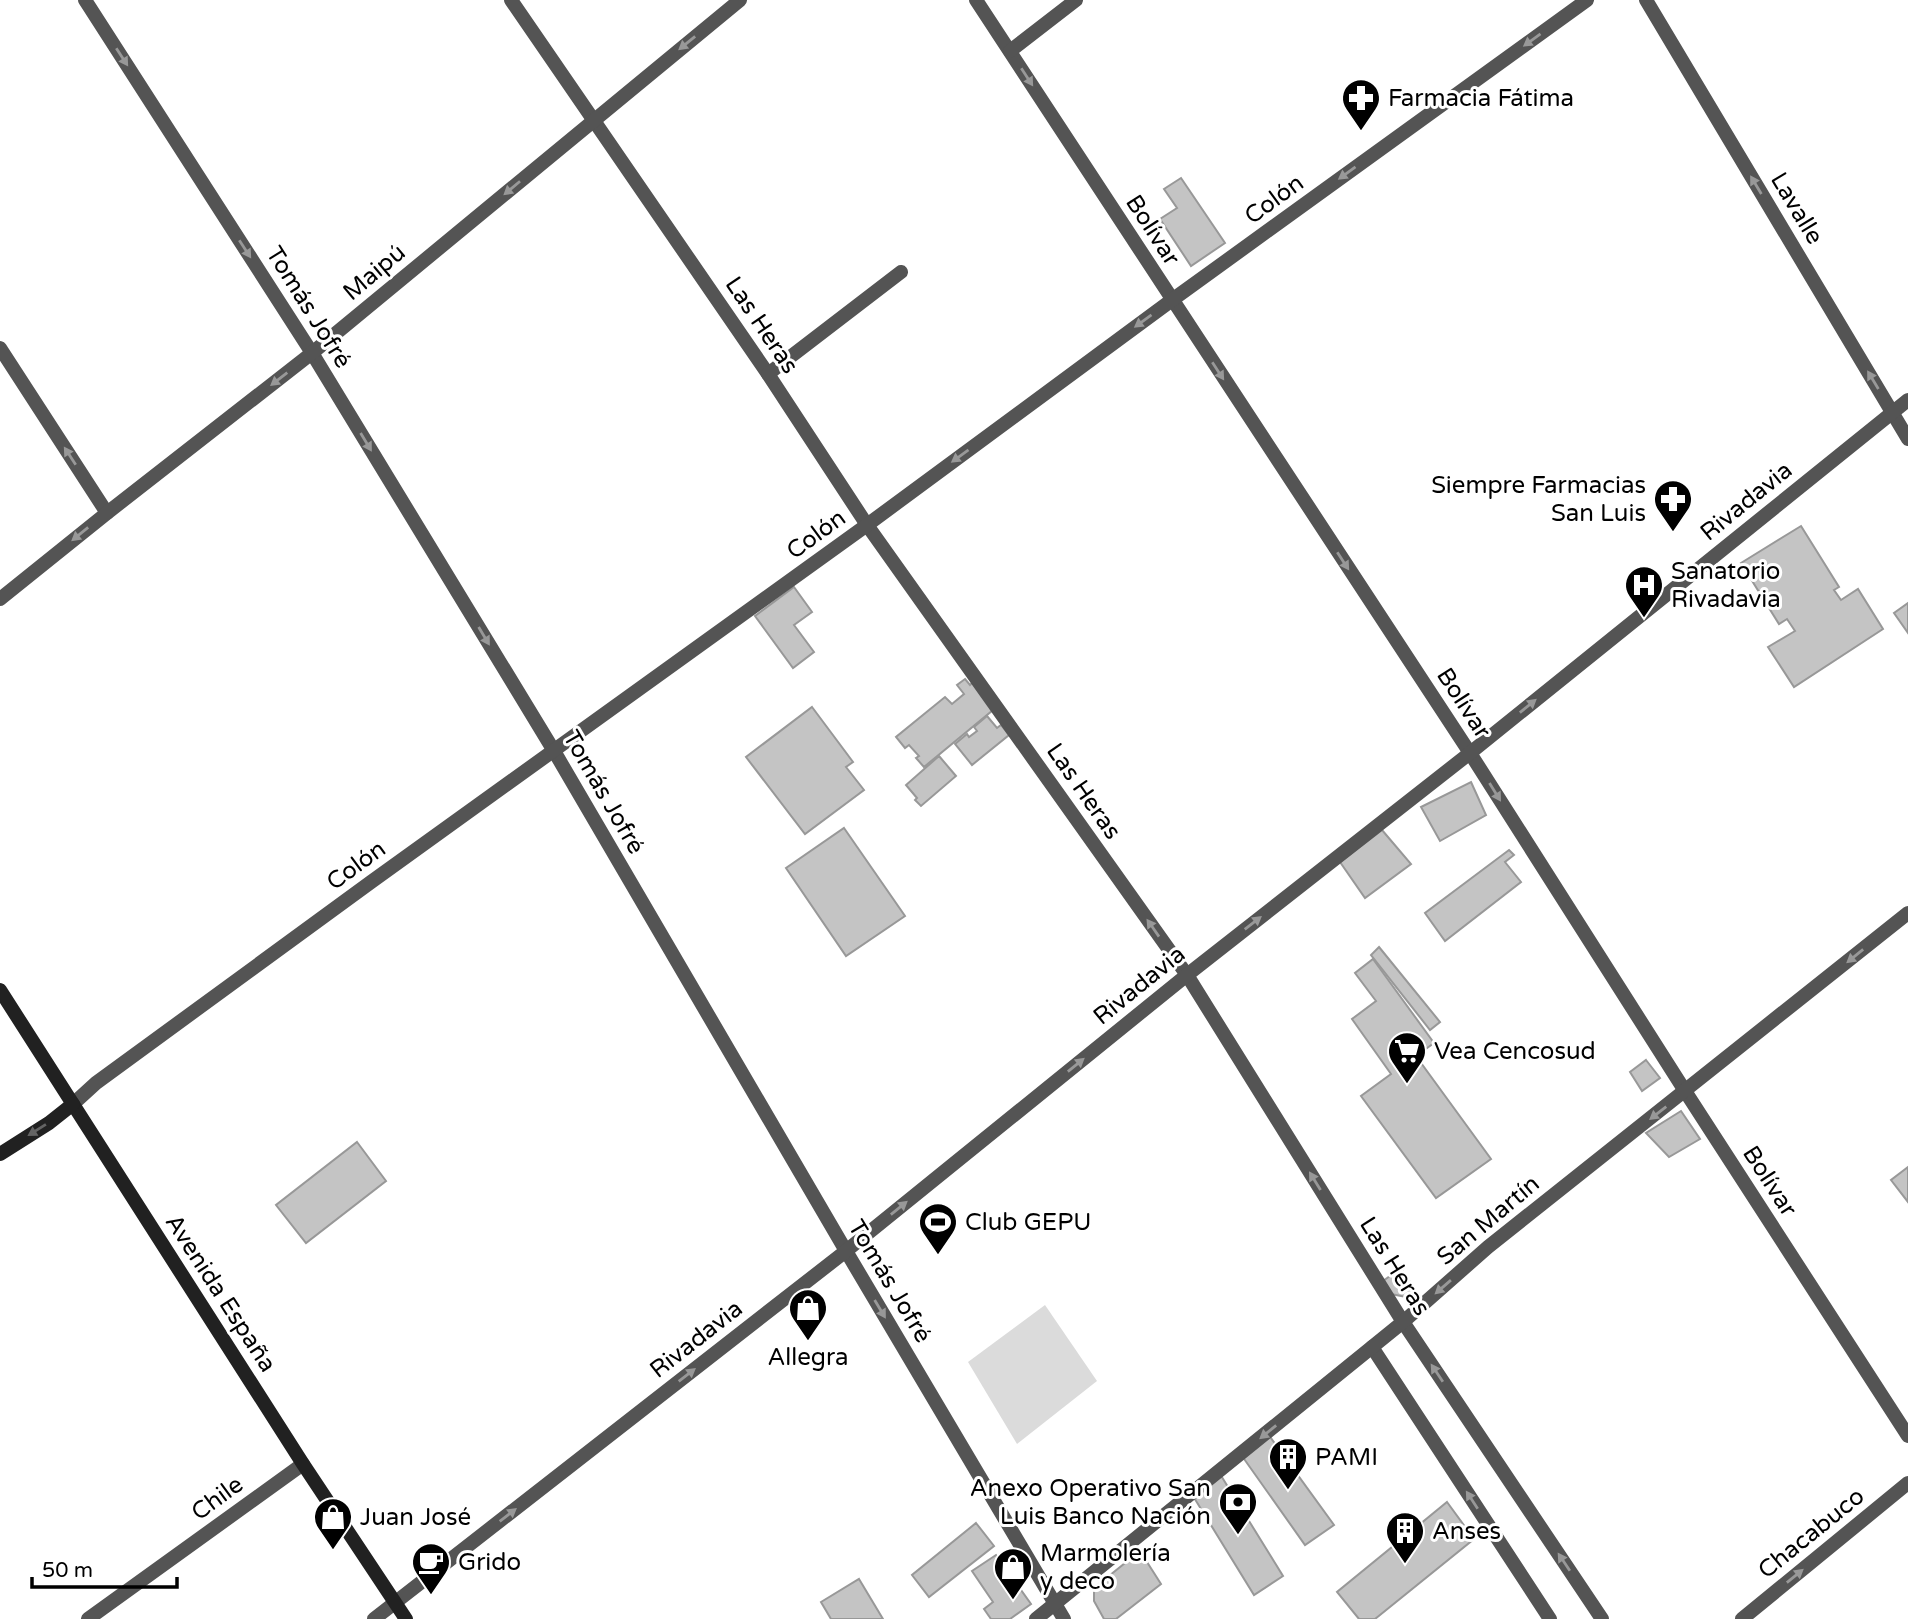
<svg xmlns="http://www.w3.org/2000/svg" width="1908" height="1619" viewBox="0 0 1908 1619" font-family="'Varela Round',sans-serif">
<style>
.pitch{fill:#dbdbdb}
.building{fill:#c4c4c4;stroke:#989898;stroke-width:2}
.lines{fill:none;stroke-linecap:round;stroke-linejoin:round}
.street{stroke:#545454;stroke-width:14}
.secondary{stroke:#212121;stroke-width:14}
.oneway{fill:#989898}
.oneway2{fill:#646464}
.labels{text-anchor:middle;stroke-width:6;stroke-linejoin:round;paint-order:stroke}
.poi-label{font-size:24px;fill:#000;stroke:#fff;text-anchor:start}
.street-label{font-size:24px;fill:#000;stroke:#fff}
</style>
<rect width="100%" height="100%" fill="#fff"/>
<path class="pitch" d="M1045,1305L1097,1381L1017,1444L968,1362Z"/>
<g class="building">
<path d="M1181,178L1225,243L1191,266L1160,219L1177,208L1164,189Z"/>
<path d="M1801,526L1839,587L1834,590L1841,600L1858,589L1883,629L1794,687L1768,647L1795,631L1787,619L1779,624L1741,563Z"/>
<path d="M794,587L812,612L794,625L814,652L793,668L755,616Z"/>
<path d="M1908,603V633L1894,613Z"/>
<path d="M965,679L970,685L973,682L993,710L924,767L916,758L919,756L909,745L905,748L896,737L945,697L952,704L964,694L957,685Z"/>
<path d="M812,707L853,762L846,767L864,790L805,834L746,757Z"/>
<path d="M987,716L997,728L1001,725L1009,735L972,765L955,744L967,734L969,737L977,731L974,727Z"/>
<path d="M939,756L956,776L921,806L915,800L917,798L906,785Z"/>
<path d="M1471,782L1486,815L1440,841L1421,807Z"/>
<path d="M844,828L905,916L846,956L786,868Z"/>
<path d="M1382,830L1411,864L1365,898L1340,862Z"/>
<path d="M1509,850L1514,855L1505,862L1521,882L1445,941L1425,913Z"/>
<path d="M1379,947L1440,1022L1430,1030L1371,955Z"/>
<path d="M1373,959L1434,1043L1416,1056L1491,1159L1436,1198L1361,1096L1391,1074L1352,1019L1376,1001L1355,973Z"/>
<path d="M1646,1060L1660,1078L1642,1091L1630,1072Z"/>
<path d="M1681,1111L1700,1139L1669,1157L1646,1133Z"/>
<path d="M357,1142L386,1181L306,1243L276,1205Z"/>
<path d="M1908,1167V1202L1891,1180Z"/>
<path d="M1401,1268L1415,1290L1406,1297L1391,1294L1383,1281Z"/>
<path d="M1268,1434L1334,1525L1305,1545L1242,1456Z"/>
<path d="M1220,1474L1283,1576L1254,1595L1193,1496Z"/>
<path d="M1447,1502L1474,1539L1375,1619H1359L1337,1592Z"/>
<path d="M976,1523L994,1546L929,1597L912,1575Z"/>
<path d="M1140,1551L1161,1584L1116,1619H1104L1094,1601V1588Z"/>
<path d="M996,1555L1031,1604L1010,1619H991L984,1609L993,1602L972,1571Z"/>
<path d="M859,1579L883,1619H831L821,1602Z"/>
</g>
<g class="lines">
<g class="street">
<path d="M85,0L312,353L554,751L846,1251L1064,1619"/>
<path d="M511,0L768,374L867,525L1187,975L1403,1322L1602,1619"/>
<path d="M976,0L1470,753L1685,1091L1908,1436"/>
<path d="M1646,0L1908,439"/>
<path d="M1010,51L1076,0"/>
<path d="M0,348L107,513"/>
<path d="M768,374L901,272"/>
<path d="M0,599L107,513L312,353L740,0"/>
<path d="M73,1104L96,1083L371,882L867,525L1172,300L1587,0"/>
<path d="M1372,1347L1550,1619"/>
<path d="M88,1619L303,1464"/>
<path d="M374,1619L846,1251L1187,975L1470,753L1908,400"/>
<path d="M1036,1619L1403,1322L1488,1247L1908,913"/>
<path d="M1742,1619L1908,1483"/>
</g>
<g class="secondary">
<path d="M0,990L303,1464L406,1619"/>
<path d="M0,1154L49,1123L73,1104"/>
</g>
</g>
<defs><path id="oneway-solid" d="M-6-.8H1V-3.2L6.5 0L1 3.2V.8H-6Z" transform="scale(1.75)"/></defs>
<g class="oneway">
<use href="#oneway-solid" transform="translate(1532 40) rotate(144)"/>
<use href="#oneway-solid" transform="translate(687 43) rotate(141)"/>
<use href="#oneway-solid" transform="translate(122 57) rotate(57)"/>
<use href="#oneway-solid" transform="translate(1027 77) rotate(57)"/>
<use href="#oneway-solid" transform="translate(1347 173) rotate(144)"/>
<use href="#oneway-solid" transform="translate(1756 185) rotate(-121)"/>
<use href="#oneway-solid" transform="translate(512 188) rotate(140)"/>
<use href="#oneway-solid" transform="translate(245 249) rotate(57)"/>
<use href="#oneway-solid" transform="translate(1143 321) rotate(144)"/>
<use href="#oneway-solid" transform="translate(1218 371) rotate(57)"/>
<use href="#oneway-solid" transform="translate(279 379) rotate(142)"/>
<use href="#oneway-solid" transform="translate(1873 380) rotate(-121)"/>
<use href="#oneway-solid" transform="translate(366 442) rotate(59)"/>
<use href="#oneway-solid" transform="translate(70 456) rotate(-123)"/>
<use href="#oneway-solid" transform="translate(960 456) rotate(144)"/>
<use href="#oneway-solid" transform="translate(80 534) rotate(141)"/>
<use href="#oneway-solid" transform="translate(1343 561) rotate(57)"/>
<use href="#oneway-solid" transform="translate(484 636) rotate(59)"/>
<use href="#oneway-solid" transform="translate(1528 706) rotate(-39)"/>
<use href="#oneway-solid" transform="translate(1495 792) rotate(58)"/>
<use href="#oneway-solid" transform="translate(1253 923) rotate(-38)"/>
<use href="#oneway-solid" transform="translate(1153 928) rotate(-125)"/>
<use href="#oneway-solid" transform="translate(1855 956) rotate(141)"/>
<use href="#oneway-solid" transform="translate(1076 1065) rotate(-39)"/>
<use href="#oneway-solid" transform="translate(1658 1113) rotate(142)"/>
<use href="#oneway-solid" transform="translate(1315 1181) rotate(-122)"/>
<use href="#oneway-solid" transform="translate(899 1208) rotate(-39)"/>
<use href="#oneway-solid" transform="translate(1443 1287) rotate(139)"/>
<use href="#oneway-solid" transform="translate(880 1309) rotate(59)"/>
<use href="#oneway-solid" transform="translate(1437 1373) rotate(-124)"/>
<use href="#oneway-solid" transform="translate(687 1375) rotate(-38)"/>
<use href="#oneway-solid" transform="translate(1268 1432) rotate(141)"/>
<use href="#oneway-solid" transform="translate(1472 1500) rotate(-123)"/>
<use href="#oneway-solid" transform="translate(508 1515) rotate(-38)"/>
<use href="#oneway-solid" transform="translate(1564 1562) rotate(-124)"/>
<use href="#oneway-solid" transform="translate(1795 1576) rotate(-39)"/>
</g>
<use class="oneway2" href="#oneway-solid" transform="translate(37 1130) rotate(148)"/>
<defs>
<symbol id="pharmacy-pin" viewBox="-11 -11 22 30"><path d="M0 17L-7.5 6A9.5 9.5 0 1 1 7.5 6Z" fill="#000" stroke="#fff"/><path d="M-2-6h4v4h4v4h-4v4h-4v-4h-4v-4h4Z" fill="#fff"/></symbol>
<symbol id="hospital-pin" viewBox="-11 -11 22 30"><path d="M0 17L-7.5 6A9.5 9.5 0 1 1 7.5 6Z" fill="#000" stroke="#fff"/><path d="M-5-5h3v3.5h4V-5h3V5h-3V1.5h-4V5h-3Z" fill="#fff"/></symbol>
<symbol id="supermarket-pin" viewBox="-11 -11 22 30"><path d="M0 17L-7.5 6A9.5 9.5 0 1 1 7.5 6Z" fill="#000" stroke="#fff"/><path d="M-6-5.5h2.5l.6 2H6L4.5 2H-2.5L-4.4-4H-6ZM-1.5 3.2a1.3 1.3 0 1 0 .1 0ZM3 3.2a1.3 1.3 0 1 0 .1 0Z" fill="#fff"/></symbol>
<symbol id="stadium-pin" viewBox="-11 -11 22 30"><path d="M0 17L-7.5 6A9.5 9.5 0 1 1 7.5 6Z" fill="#000" stroke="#fff"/><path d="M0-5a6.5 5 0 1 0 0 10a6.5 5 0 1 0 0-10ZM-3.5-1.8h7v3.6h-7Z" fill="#fff"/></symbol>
<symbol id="shop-pin" viewBox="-11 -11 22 30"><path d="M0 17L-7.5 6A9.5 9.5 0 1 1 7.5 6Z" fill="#000" stroke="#fff"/><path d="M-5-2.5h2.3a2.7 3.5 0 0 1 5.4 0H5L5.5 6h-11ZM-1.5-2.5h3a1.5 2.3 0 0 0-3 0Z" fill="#fff"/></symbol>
<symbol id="building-pin" viewBox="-11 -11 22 30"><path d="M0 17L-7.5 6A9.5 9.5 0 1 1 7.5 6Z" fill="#000" stroke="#fff"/><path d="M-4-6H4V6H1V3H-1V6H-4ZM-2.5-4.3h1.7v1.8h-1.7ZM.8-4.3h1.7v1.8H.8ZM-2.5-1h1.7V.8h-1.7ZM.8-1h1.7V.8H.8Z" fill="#fff"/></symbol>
<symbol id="bank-pin" viewBox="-11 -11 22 30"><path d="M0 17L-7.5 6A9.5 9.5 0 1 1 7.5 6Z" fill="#000" stroke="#fff"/><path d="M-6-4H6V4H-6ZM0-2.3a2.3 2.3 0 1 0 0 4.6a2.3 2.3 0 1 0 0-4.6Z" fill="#fff"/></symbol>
<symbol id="cafe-pin" viewBox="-11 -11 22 30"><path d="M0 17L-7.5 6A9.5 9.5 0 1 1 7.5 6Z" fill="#000" stroke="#fff"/><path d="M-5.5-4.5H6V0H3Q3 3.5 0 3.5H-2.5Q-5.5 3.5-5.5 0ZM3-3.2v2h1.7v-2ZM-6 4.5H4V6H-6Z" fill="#fff"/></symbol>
</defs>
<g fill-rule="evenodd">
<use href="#pharmacy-pin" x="1339" y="76" width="44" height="60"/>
<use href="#pharmacy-pin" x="1651" y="477" width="44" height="60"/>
<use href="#hospital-pin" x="1622" y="563" width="44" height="60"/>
<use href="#supermarket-pin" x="1385" y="1029" width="44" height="60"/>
<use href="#stadium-pin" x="916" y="1200" width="44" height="60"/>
<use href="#shop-pin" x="786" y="1286" width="44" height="60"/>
<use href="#building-pin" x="1266" y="1435" width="44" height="60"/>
<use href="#bank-pin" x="1216" y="1480" width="44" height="60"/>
<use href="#shop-pin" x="311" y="1495" width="44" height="60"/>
<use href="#building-pin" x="1383" y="1509" width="44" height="60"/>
<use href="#cafe-pin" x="409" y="1540" width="44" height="60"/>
<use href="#shop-pin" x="991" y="1545" width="44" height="60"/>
</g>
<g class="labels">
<g class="poi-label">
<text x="1388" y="106">Farmacia Fátima</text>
<text x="1646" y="493" text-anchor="end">Siempre Farmacias<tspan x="1646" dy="28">San Luis</tspan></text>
<text x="1671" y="579">Sanatorio<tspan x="1671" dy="28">Rivadavia</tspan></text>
<text x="1434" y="1059">Vea Cencosud</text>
<text x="965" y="1230">Club GEPU</text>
<text x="808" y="1365" text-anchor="middle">Allegra</text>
<text x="1315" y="1465">PAMI</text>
<text x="1211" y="1496" text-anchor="end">Anexo Operativo San<tspan x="1211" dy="28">Luis Banco Nación</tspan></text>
<text x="360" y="1525">Juan José</text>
<text x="1432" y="1539">Anses</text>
<text x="1040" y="1561">Marmolería<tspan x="1040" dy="28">y deco</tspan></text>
<text x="458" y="1570">Grido</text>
</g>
<g class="street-label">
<text transform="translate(1274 199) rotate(-36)" y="8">Colón</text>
<text transform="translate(1797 208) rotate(59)" y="8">Lavalle</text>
<text transform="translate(1153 230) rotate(57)" y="8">Bolívar</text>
<text transform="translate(374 272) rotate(-40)" y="8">Maipú</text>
<text transform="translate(309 307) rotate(58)" y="8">Tomás Jofré</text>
<text transform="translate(762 325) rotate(56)" y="8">Las Heras</text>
<text transform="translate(1746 501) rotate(-39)" y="8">Rivadavia</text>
<text transform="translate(816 534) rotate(-36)" y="8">Colón</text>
<text transform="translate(1464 703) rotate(57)" y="8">Bolívar</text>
<text transform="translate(1084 791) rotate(55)" y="8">Las Heras</text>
<text transform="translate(604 792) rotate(60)" y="8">Tomás Jofré</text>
<text transform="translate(356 865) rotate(-36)" y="8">Colón</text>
<text transform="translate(1139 985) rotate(-39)" y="8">Rivadavia</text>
<text transform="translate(1770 1181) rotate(57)" y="8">Bolívar</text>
<text transform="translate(1488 1220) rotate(-40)" y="8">San Martín</text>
<text transform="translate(1395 1266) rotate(58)" y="8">Las Heras</text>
<text transform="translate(890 1281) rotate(59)" y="8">Tomás Jofré</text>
<text transform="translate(221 1293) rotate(57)" y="8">Avenida España</text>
<text transform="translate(696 1339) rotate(-38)" y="8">Rivadavia</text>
<text transform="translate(217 1498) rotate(-36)" y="8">Chile</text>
<text transform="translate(1811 1533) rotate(-39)" y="8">Chacabuco</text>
</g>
</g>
<path d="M32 1577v10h145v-10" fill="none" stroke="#000000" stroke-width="3.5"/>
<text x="42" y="1577" font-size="21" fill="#000000" stroke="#ffffff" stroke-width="5" paint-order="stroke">50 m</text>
</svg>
